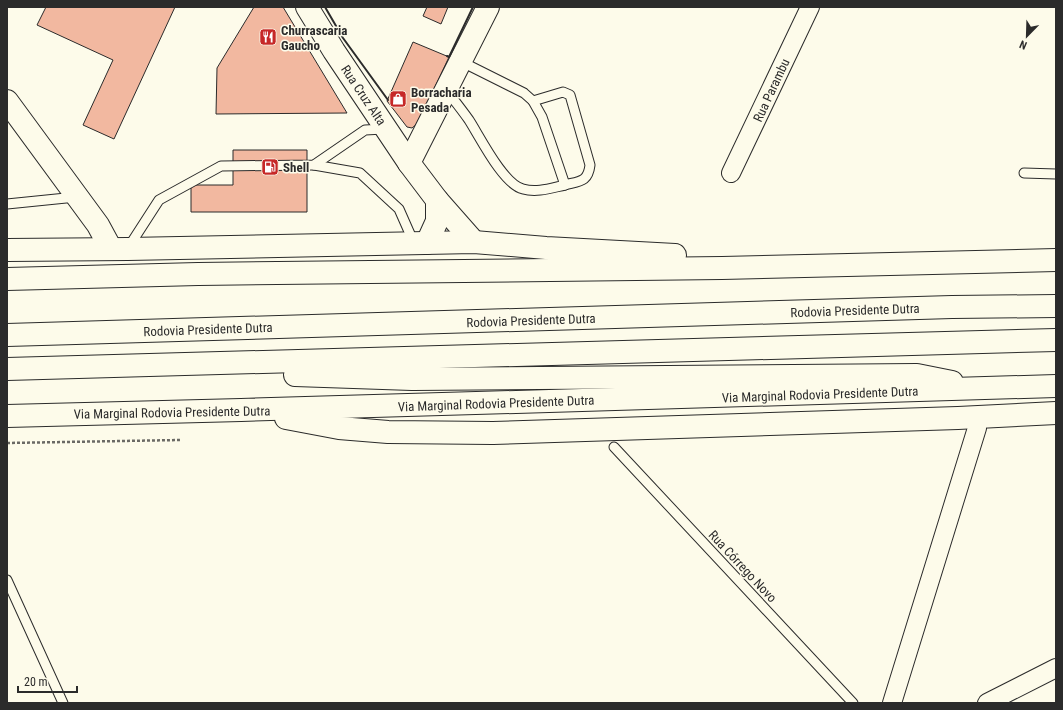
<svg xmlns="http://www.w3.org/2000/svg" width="1063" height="710" viewBox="0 0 1063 710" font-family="'Roboto Condensed',sans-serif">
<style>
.building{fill:#f2b8a0;stroke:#2b2b2b}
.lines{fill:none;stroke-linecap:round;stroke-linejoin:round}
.lane-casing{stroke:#2b2b2b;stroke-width:11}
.street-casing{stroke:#2b2b2b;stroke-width:20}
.secondary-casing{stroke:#2b2b2b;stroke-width:24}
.highway-casing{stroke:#2b2b2b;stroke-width:24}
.path{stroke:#6a6964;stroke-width:2.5;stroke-dasharray:3 2;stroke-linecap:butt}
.lane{stroke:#fdfbea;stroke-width:9}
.street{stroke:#fdfbea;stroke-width:18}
.secondary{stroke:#fdfbea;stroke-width:22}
.highway{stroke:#fdfbea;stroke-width:22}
.wall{stroke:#2b2b2b;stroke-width:2}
.labels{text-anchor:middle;stroke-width:3;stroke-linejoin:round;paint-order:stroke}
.poi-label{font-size:13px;font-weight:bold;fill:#2b2b2b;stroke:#fdfbea;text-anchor:start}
.street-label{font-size:13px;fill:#2b2b2b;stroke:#fdfbea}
</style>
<rect width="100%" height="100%" fill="#fdfbea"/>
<g class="building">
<path d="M46,7H175L114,139L83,125L113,60L37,25Z"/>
<path d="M254,7H283L347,113L216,114L217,68Z"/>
<path d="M427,7H448L441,24L423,16Z"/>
<path d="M413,42L449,57L418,123L412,128L407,127L387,101Z"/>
<path d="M233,150H307V212H191V185H233Z"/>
</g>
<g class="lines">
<defs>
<g id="lane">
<path d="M447,91C454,100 462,110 469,120C480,137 503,184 523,189C537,193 551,188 565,185L542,117L533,101L524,93L460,61"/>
<path d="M533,101L563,92L570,95L590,165C588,182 580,181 565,185"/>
<path d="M314,165L360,173L399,209L414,243"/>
<path d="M1024,173L1056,174"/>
<path d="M7,204L76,197"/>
<path d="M128,248L159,200L221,166L314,165L365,130L384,129"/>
<path d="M614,447L853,703"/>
<path d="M7,580L63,703"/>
</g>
<g id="street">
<path d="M731,173L810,7"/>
<path d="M892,703L977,428"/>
<path d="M987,703L1056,668"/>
</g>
<g id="secondary">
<path d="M307,7L334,51L409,163L437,200L474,242"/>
<path d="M7,101L98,225L111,249"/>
<path d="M409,163L488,7"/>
<path d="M427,243L437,221V200"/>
</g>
<g id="highway">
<path d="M7,250L128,249L474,242L546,248L675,255"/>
<path d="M7,279L198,274L722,268L1056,260"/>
<path d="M7,335L952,307L1056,306"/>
<path d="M7,369L1056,340"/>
<path d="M295,375L412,379L917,375L952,382"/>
<path d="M7,416L241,410L1056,386"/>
<path d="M286,418L339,428L388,432L493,433L958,418L1056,413"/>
</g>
</defs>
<use href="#lane" class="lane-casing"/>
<use href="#street" class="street-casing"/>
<use href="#secondary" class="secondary-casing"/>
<use href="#highway" class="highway-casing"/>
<path class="path" d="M7,443L180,440"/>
<use href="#lane" class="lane"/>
<use href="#street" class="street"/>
<use href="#secondary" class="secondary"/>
<use href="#highway" class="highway"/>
<g class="wall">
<path d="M325,7L343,38L388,100"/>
<path d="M447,56L449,57L473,7"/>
</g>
</g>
<defs>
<symbol id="restaurant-square" viewBox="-11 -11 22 22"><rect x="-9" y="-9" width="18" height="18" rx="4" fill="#c62828" stroke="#fdfbea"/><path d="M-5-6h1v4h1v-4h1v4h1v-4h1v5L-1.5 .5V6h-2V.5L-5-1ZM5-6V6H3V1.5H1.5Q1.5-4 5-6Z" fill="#fff"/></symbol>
<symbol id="shop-square" viewBox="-11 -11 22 22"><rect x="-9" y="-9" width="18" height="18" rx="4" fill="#c62828" stroke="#fdfbea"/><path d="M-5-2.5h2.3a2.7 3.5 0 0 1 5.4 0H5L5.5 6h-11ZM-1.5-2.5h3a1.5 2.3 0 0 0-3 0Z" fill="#fff"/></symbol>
<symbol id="fuel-square" viewBox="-11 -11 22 22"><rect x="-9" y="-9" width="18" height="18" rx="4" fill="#c62828" stroke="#fdfbea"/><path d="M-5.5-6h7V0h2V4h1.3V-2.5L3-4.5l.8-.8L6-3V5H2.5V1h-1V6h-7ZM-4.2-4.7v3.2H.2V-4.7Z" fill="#fff"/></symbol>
</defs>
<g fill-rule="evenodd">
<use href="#restaurant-square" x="258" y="27" width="20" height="20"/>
<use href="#shop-square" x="388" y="89" width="20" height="20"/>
<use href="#fuel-square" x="260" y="157" width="20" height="20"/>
</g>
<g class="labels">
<g class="poi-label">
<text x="281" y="35">Churrascaria<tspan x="281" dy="15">Gaucho</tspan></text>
<text x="411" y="97">Borracharia<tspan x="411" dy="15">Pesada</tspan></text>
<text x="283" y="172">Shell</text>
</g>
<g class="street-label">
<text transform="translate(771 90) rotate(-65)" y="5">Rua Parambu</text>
<text transform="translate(364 95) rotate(56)" y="5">Rua Cruz Alta</text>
<text transform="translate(855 310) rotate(-2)" y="5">Rodovia Presidente Dutra</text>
<text transform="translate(531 320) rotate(-2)" y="5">Rodovia Presidente Dutra</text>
<text transform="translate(208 329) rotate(-2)" y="5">Rodovia Presidente Dutra</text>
<text transform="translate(820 394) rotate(-2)" y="5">Via Marginal Rodovia Presidente Dutra</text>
<text transform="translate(496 403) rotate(-2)" y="5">Via Marginal Rodovia Presidente Dutra</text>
<text transform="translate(172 412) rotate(-1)" y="5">Via Marginal Rodovia Presidente Dutra</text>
<text transform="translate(743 566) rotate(47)" y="5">Rua Córrego Novo</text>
</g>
</g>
<rect width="1063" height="710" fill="none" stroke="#2b2b2b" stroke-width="16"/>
<g transform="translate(1027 36) rotate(203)" stroke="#fdfbea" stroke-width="3" paint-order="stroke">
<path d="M0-3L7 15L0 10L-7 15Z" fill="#2b2b2b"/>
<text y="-6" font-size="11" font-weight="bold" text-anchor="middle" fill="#2b2b2b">N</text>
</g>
<path d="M18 686v6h59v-6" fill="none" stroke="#2b2b2b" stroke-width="2"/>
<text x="24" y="686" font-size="12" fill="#2b2b2b" stroke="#fdfbea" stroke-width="3" paint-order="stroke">20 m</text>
</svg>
